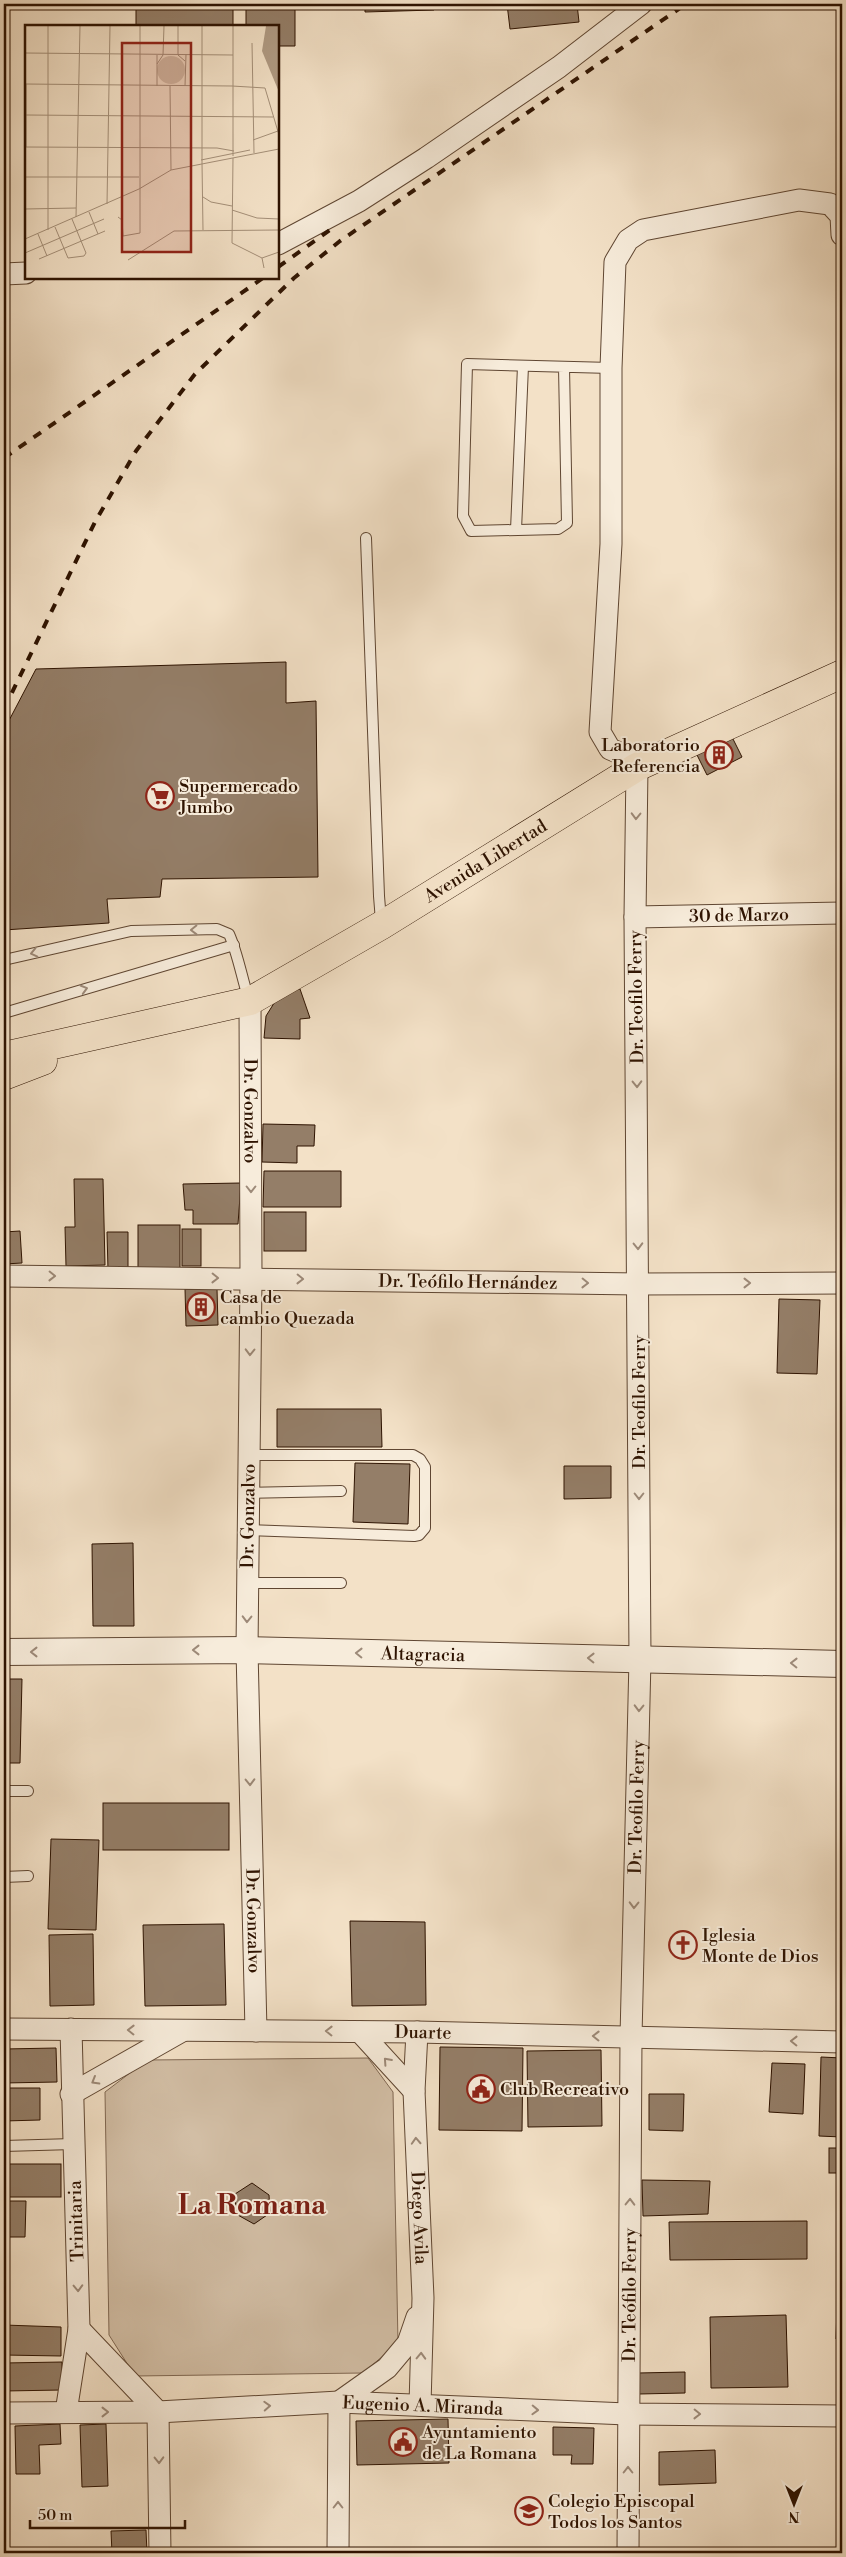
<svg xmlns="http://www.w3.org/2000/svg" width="846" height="2557" viewBox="0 0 846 2557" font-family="'Libre Bodoni',serif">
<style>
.green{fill:#d2bea5;stroke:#806853}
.building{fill:#947e68;stroke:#2e1301}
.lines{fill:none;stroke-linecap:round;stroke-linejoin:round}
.service-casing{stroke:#5f4632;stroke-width:12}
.minor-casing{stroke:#5f4632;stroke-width:23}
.tertiary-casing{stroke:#5f4632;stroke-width:28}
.primary-casing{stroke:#2e1301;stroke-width:29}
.service{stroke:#f7ecdb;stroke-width:10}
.minor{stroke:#f7ecdb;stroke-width:21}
.tertiary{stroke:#f7ecdb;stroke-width:26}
.primary{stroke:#f3e1c7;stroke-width:28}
.rail{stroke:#2e1301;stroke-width:4;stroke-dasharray:9 9;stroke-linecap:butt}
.oneway{stroke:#9d8a79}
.labels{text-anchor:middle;stroke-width:4;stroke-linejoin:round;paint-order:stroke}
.poi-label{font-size:18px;fill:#2e1301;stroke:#f7ecdb;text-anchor:start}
.street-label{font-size:18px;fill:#2e1301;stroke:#f7ecdb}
.town-label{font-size:28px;font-weight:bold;fill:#7a1f14;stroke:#f7ecdb}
.inset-road{fill:none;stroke:#a48f78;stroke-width:1}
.view{fill:#8f2418;fill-opacity:0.15;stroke:#8f2418;stroke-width:2.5}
.inset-edge{fill:none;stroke:#2e1301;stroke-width:2.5}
</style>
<rect width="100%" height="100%" fill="#f3e1c7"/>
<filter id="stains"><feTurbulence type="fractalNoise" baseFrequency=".004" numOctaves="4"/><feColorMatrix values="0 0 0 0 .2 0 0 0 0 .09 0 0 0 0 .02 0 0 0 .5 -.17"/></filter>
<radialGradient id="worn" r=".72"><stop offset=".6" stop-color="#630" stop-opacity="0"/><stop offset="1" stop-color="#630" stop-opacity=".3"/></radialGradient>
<path class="green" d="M368,2058L393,2092L398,2343L363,2373L135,2376L109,2335L105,2092L147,2060Z"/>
<g class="building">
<rect x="136" y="4" width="97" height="22"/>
<path d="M246,4H295V46H278V26H246Z"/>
<path d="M365,4H434V10L365,12Z"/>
<path d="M507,4H577L579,22L510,29Z"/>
<path d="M286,662V703L316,701L318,877L162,879L160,897L107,899L109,923L4,930V730L36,669Z"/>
<path d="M731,735L742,757L707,775L696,753Z"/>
<path d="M300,989L310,1018L300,1019V1039L264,1038L266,1016L281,992Z"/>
<path d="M263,1124L315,1125L314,1146H297V1163L262,1162Z"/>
<path d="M264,1171H341V1207H263Z"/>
<path d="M74,1179H103L105,1265L66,1266L65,1227H75Z"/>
<path d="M241,1183L238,1224H193V1210H185L183,1184Z"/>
<rect x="264" y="1212" width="42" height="39"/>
<rect x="138" y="1225" width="42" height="45"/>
<rect x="182" y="1229" width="19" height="37"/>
<path d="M20,1231L22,1263L4,1264V1232Z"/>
<path d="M107,1232H128V1270H108Z"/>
<path d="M185,1289H217L218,1325L186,1326Z"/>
<path d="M779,1299L820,1300L817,1374L777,1373Z"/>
<path d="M277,1409H381L382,1447H277Z"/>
<path d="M355,1463L410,1464L408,1524L353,1522Z"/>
<path d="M564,1466H611V1498L564,1499Z"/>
<path d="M133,1543L134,1626H93L92,1544Z"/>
<path d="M4,1679H22L20,1763H4Z"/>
<rect x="103" y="1803" width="126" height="47"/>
<path d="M51,1839L99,1840L96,1930L48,1929Z"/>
<path d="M350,1921L425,1922L426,2005L352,2006Z"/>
<path d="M224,1924L226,2005L145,2006L143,1925Z"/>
<path d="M93,1934L94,2005L50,2006L49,1935Z"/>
<path d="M440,2047L523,2048L522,2131L439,2130Z"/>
<path d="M56,2048L57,2082L4,2083V2049Z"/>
<path d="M601,2050L602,2126L528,2127L527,2051Z"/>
<path d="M821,2057L842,2058V2137L819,2136Z"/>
<path d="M772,2063L805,2064L803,2114L769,2112Z"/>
<path d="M4,2088H40V2120L4,2121Z"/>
<path d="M649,2094H684L683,2131L649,2130Z"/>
<rect x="829" y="2148" width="13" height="25"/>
<rect x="4" y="2164" width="57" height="33"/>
<path d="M642,2180L710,2181L708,2214L643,2216Z"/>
<path d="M252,2183L269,2195L270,2213L254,2224L236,2214L235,2194Z"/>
<path d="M4,2201H26L25,2237H4Z"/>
<path d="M807,2221V2259L670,2260L669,2222Z"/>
<path d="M837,2307H842V2340L836,2339Z"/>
<path d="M786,2315L788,2387L711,2388L710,2317Z"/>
<path d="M4,2325L61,2327V2356L4,2355Z"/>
<path d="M839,2360H842V2385H840Z"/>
<path d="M62,2362V2390L4,2391V2363Z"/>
<path d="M685,2372V2393L639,2394L638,2373Z"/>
<path d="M448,2419L449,2463L357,2465L356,2421Z"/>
<path d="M60,2424L61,2444L39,2445L40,2474H16L15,2426Z"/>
<path d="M106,2424L108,2486L82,2487L80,2425Z"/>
<path d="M553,2427L594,2428L593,2464H571L572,2455H553Z"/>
<path d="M4,2435H6L7,2474H4Z"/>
<path d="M715,2450L716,2483L659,2485V2452Z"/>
<path d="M146,2530L147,2553H112L111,2531Z"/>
</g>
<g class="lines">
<defs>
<g id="service">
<path d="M564,367L567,523L558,529L471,531L463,516L467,364L611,368"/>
<path d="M516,530L523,366"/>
<path d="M366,538L379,896L381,921"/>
<path d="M4,960L131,931L217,929L229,934C238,954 242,979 249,1000"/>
<path d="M4,1013L234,945"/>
<path d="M248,1493L341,1491"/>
<path d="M248,1530L414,1536L419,1535L425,1528V1467L420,1459L413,1455H249"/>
<path d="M248,1583H341"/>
<path d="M4,1791H28"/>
<path d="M4,1877L28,1876"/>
<path d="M4,2146L73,2144"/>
</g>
<g id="minor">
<path d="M278,244L359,201L426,158L559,67L641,4"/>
<path d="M4,274L26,273"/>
<path id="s1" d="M635,917L842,913"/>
<path id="s2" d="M250,1001L251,1278L247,1650L256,2031"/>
<path id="s3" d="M4,1276L639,1284L842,1283"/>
<path id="s4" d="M4,2029L417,2032L842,2042"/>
<path d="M360,2032L414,2091"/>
<path id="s5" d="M417,2032L414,2091L423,2298L420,2405"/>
<path d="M71,2094L182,2031"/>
<path d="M79,2329L158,2412L160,2553"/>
<path d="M66,2412L79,2329L71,2029"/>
<path id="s6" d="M4,2413L158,2412L339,2402L627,2414L842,2416"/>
<path d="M338,2553L339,2402L387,2368L408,2343L417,2317"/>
<path id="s7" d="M628,2553L631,2037L640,1659L635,917L637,767L636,760L610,749L600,732L611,544V368L615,262L628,240L643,230L799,200L830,204L841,216L842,235"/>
</g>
<g id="tertiary">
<path id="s8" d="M4,1652L247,1650L842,1664"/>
</g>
<g id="primary">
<path id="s9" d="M4,1056L250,1001L382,925L637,767L842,674"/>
<path d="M4,1076L43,1061"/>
</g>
</defs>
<use href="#service" class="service-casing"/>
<use href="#minor" class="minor-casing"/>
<use href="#tertiary" class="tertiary-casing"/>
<use href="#primary" class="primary-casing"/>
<use href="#service" class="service"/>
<use href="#minor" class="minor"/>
<use href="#tertiary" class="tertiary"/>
<use href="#primary" class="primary"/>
<g class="rail">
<path d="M278,267L330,230"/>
<path d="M4,458L263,278"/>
<path d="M4,709L95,522L136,451L195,374L294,278L340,241L686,4"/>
</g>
</g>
<defs><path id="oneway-chevron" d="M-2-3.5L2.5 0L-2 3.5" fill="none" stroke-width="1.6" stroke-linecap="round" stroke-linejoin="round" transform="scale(1.25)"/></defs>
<g class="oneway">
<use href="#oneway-chevron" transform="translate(636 816) rotate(91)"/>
<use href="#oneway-chevron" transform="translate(194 930) rotate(179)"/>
<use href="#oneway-chevron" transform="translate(34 953) rotate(167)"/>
<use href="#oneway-chevron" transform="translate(84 989) rotate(-16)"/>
<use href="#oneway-chevron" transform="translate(637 1084) rotate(89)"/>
<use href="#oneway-chevron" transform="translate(251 1189) rotate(90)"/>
<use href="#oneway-chevron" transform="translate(638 1246) rotate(89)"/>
<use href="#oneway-chevron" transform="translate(52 1276) rotate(1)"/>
<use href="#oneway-chevron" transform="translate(215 1278) rotate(1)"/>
<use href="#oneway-chevron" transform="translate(300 1279) rotate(1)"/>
<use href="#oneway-chevron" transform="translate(585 1283) rotate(1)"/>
<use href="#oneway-chevron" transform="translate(747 1283)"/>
<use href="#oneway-chevron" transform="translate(250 1352) rotate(91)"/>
<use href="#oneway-chevron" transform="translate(639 1496) rotate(90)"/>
<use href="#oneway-chevron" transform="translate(247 1619) rotate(91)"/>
<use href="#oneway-chevron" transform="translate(196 1650) rotate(180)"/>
<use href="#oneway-chevron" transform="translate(34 1652) rotate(180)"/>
<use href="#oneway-chevron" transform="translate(359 1653) rotate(-179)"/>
<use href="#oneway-chevron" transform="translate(591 1658) rotate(-179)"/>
<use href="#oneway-chevron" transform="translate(794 1663) rotate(-179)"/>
<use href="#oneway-chevron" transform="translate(639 1708) rotate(91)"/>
<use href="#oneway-chevron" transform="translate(250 1782) rotate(89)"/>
<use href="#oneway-chevron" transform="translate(634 1905) rotate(91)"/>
<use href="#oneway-chevron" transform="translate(131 2030) rotate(-179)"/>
<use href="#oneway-chevron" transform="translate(329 2031) rotate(-179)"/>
<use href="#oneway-chevron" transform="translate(596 2036) rotate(-179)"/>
<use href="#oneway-chevron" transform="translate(794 2041) rotate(-179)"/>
<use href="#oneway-chevron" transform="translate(387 2061) rotate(-132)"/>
<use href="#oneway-chevron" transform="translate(95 2081) rotate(150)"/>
<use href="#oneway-chevron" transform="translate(416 2141) rotate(-93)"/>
<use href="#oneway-chevron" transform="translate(630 2202) rotate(-89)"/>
<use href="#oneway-chevron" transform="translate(78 2288) rotate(88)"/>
<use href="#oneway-chevron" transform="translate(421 2356) rotate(-88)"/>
<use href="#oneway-chevron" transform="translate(267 2406) rotate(-3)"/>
<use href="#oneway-chevron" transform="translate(535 2410) rotate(2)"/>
<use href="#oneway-chevron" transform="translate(105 2412)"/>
<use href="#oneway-chevron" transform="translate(697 2414) rotate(1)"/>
<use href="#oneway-chevron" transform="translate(159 2460) rotate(89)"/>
<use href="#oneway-chevron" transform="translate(628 2470) rotate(-90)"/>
<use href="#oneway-chevron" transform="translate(338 2505) rotate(-90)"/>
</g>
<defs>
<symbol id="building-ring" viewBox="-11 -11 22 22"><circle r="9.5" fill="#f7ecdb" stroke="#8f2418" stroke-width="1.5"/><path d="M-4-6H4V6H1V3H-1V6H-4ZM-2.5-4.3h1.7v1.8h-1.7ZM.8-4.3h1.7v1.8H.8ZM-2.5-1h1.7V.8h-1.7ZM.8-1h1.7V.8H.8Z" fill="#8f2418"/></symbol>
<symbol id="supermarket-ring" viewBox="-11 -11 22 22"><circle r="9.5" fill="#f7ecdb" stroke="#8f2418" stroke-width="1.5"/><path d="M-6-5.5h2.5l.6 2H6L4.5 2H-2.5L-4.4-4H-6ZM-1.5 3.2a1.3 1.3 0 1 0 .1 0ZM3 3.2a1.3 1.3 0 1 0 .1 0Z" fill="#8f2418"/></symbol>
<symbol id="church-ring" viewBox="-11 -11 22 22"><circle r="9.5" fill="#f7ecdb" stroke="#8f2418" stroke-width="1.5"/><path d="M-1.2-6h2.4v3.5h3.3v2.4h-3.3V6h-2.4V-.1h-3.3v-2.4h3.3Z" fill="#8f2418"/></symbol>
<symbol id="civic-ring" viewBox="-11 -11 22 22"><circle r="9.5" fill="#f7ecdb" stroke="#8f2418" stroke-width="1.5"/><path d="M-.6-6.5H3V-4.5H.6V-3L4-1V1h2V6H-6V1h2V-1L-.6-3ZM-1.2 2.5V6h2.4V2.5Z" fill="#8f2418"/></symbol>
<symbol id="school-ring" viewBox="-11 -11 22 22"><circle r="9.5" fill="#f7ecdb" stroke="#8f2418" stroke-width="1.5"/><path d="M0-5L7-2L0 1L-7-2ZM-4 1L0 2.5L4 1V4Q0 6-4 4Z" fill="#8f2418"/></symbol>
</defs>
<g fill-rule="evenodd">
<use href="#building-ring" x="703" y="739" width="32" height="32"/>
<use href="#supermarket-ring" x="144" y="780" width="32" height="32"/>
<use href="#building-ring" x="185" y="1291" width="32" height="32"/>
<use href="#church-ring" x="667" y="1929" width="32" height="32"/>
<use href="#civic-ring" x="465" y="2073" width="32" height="32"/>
<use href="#civic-ring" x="387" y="2426" width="32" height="32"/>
<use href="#school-ring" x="513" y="2495" width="32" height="32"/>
</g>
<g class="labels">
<g class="poi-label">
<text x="700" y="751" text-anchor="end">Laboratorio<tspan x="700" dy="21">Referencia</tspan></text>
<text x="179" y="792">Supermercado<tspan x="179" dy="21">Jumbo</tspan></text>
<text x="220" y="1303">Casa de<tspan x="220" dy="21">cambio Quezada</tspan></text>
<text x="702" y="1941">Iglesia<tspan x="702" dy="21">Monte de Dios</tspan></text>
<text x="500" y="2095">Club Recreativo</text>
<text x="422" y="2438">Ayuntamiento<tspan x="422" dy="21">de La Romana</tspan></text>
<text x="548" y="2507">Colegio Episcopal<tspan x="548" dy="21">Todos los Santos</tspan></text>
</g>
<g class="street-label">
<text dy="6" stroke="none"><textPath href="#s9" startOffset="526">Avenida Libertad</textPath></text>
<text dy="6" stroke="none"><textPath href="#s1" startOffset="104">30 de Marzo</textPath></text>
<text transform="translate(636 997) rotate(-91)" y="6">Dr. Teofilo Ferry</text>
<text dy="6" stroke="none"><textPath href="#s2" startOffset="110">Dr. Gonzalvo</textPath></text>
<text dy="6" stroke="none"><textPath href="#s3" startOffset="464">Dr. Teófilo Hernández</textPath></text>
<text transform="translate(639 1402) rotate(-90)" y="6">Dr. Teofilo Ferry</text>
<text transform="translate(248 1516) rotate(-89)" y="6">Dr. Gonzalvo</text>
<text dy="6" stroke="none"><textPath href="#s8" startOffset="419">Altagracia</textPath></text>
<text dy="6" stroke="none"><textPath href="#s7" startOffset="746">Dr. Teofilo Ferry</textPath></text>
<text dy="6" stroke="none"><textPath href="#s2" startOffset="920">Dr. Gonzalvo</textPath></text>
<text dy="6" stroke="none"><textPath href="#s4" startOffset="419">Duarte</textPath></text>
<text dy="6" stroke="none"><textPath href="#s5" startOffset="186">Diego Avila</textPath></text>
<text transform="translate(76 2221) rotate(-92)" y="6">Trinitaria</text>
<text dy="6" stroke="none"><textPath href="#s7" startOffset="258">Dr. Teófilo Ferry</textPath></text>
<text dy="6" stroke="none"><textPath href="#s6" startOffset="419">Eugenio A. Miranda</textPath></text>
</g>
<g class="town-label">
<text x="252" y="2214">La Romana</text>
</g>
</g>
<g transform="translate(25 25)">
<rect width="254" height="254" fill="#f3e1c7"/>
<path d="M132 45a14 14 0 1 1 28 0a14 14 0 1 1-28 0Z" fill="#d2bea5"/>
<path d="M241,1H254V67L237,26Z" fill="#b09b84"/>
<path class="inset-road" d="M153,1V30L160,36M177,1V138M227,18L229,128M0,28L208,30M132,30V61M132,39L138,30L139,1M0,59L207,61M145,61L146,145M160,61L161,29M207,61L240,63L254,110M1,90L248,92M228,115L253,106M0,122L192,123L209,126M1,122V59M208,131V1M208,133L207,218L237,233M176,135L225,125M177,138L178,205M0,152H114M178,172L186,177L207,181M82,179L85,1M0,184L51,183M207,185L232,193L254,194M64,187L73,209M51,192L55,1M93,192L97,195L98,211L115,208V1M30,202L43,233L59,231L61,228L47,194M23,205V1M13,209L22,231M0,214L114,164L146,145L254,124M0,228L79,194M14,234L80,206M103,235L149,206L254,205M239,243L237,233L254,227"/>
<path class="view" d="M97,18H166V227H97Z"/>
<rect width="254" height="254" class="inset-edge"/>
</g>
<rect width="846" height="2557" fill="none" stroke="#f3e1c7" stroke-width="20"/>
<rect x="5" y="5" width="836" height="2547" fill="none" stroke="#2e1301" stroke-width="2.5"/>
<rect x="10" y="10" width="826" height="2537" fill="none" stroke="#2e1301"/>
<g transform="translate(794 2504) rotate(180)" stroke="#f7ecdb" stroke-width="4" paint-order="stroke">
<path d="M0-4L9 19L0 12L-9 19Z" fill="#2e1301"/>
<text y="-8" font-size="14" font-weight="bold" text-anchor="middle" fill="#2e1301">N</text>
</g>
<path d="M30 2520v8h155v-8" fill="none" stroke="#2e1301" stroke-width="2.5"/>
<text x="38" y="2520" font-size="15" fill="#2e1301" stroke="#f7ecdb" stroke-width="4" paint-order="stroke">50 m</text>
<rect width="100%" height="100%" filter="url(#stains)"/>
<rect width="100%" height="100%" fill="url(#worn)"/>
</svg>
